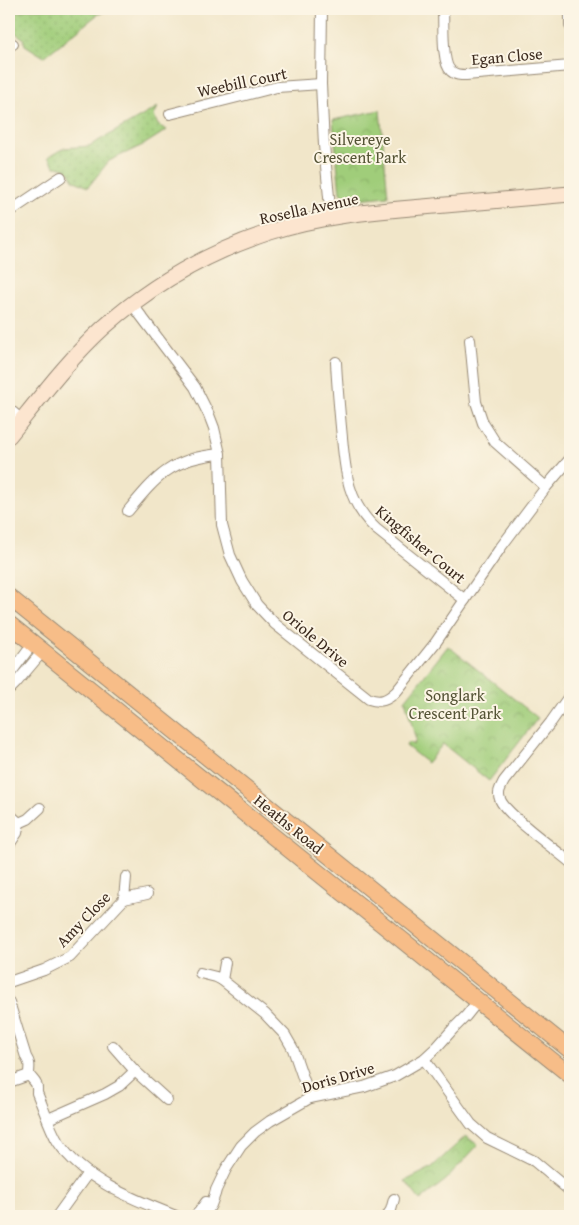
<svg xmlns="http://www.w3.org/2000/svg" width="579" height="1225" viewBox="0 0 579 1225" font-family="'Gentium Book Plus',serif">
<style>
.grass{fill:url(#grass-dots);stroke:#6e7c4c}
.park{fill:url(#park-crowns);stroke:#6e7c4c}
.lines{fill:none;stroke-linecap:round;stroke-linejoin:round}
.street-casing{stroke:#968874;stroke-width:12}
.secondary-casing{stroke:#968874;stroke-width:17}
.primary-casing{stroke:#968874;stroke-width:18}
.street{stroke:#fff;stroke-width:10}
.secondary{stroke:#fce5cf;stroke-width:15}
.primary{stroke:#f7bd88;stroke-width:16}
.labels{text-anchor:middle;stroke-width:4;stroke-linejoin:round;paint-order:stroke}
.street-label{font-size:16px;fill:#3b2a1e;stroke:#fcf5e5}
.park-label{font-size:16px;fill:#545335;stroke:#fcf5e5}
</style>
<defs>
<pattern id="grass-dots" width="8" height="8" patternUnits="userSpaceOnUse" patternTransform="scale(1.25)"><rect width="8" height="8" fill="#a0cd7a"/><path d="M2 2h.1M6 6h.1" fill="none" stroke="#8bb069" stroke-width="1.8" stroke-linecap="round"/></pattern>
<pattern id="park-crowns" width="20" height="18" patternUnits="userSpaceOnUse" patternTransform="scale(1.25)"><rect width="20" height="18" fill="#a0cd7a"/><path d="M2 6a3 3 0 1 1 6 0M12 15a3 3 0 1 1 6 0" fill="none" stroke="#8bb069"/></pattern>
</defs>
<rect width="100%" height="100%" fill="#fcf5e5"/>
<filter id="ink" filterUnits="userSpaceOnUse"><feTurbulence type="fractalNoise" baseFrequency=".02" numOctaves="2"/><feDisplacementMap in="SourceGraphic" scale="10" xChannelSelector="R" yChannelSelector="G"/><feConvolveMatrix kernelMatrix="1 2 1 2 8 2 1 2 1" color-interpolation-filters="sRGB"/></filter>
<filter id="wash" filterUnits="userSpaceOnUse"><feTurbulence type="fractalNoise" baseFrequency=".0096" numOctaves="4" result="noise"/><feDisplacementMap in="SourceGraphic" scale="20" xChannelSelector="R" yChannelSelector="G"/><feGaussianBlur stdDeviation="1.12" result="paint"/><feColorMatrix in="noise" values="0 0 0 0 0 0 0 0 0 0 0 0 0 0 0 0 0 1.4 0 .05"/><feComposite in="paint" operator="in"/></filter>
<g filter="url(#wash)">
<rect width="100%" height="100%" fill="#f1e6c9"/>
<g class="grass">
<path d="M28,9H110L97,15L44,57L25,45L23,38L14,32L9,16V15Z"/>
<path d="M158,107L154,116L158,125L167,130L145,144L109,161L88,187L73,180C71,170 64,167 55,167L48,157L64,148L89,146Z"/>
</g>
<g class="park">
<path d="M380,110L388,196L349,200L340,193L333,120Z"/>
<path d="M448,646L538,718L489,781L443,744L427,763L406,746L408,742L413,745L416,740L405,700Z"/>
<path d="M466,1136L478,1145L446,1180L420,1200L405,1181L431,1168Z"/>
</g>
</g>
<g filter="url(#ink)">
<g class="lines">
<defs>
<g id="street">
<path d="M322,9L321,84L324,145L331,218"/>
<path d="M443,9C444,22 441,63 451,71C455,75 461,75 466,75L570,66"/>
<path d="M570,9V26"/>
<path d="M9,46L13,44"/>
<path d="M170,114L277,87L321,84"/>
<path d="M9,212L61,177"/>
<path d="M132,304L195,387L209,415L214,428L220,454L222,525L230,555L242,581L257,605L275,624L369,699C381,703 387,700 396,692L436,642L501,547L546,487L570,459"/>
<path d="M470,340L476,402L483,423L495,442L546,487"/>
<path d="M336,362C337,384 339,405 341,427C345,467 345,500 376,529L465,600"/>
<path d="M9,409L22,420"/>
<path d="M128,511C157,476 172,458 220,454"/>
<path d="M9,675L33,643"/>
<path d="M9,690L16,683L43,651"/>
<path d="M570,695L551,722L504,781C501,787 497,792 500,799C504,813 556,850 570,862"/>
<path d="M9,814L19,823"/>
<path d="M19,823L28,819L40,808"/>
<path d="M9,845L17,833L19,823"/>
<path d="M126,877L124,899L147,894"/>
<path d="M200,973L216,977L222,980L225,963"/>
<path d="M222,980L265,1014L285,1035L293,1049L310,1098"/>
<path d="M9,982L44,970L70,957L124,899"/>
<path d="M9,1002L26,1057C31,1065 29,1066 29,1075"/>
<path d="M113,1046L135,1071L167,1100"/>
<path d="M424,1059L471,1124L487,1138L534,1161L570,1191"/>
<path d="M29,1075C34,1082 38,1082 37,1093C44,1109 49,1127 58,1142C84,1181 135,1200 176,1216"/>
<path d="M9,1082L29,1075"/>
<path d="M48,1119L105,1094L119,1086L135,1071"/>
<path d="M57,1216L88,1173"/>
<path d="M195,1216L199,1212L206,1202"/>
<path d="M204,1216L211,1205L215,1194L216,1190L226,1169L241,1146L255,1132L270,1121L310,1098L364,1087L395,1076L424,1059L437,1047L453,1029L466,1016L478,1001"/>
<path d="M387,1216L391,1210L394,1199"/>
</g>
<path id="secondary" d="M9,436C39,399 68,360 103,328C151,285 209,252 270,232C318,216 373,211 423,207C472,203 521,198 570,194"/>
<g id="primary">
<path d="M9,597L570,1050"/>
<path d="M9,624L570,1075"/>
</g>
</defs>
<use href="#street" class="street-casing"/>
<use href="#secondary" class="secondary-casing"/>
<use href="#primary" class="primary-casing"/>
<use href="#street" class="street"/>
<use href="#secondary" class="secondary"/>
<use href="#primary" class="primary"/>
</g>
</g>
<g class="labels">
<g class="street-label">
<text transform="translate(507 56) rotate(-5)" y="6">Egan Close</text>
<text transform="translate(242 82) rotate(-12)" y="6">Weebill Court</text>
<text transform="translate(309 208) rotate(-12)" y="6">Rosella Avenue</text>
<text transform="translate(421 544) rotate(40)" y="6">Kingfisher Court</text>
<text transform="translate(316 638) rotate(40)" y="6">Oriole Drive</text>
<text transform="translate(289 824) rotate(39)" y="6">Heaths Road</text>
<text transform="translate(83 919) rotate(-46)" y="6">Amy Close</text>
<text transform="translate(338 1077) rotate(-16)" y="6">Doris Drive</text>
</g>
<g class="park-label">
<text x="360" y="145">Silvereye<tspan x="360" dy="18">Crescent Park</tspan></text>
<text x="455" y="701">Songlark<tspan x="455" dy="18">Crescent Park</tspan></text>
</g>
</g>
<rect width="579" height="1225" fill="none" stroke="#fcf5e5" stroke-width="30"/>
</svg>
